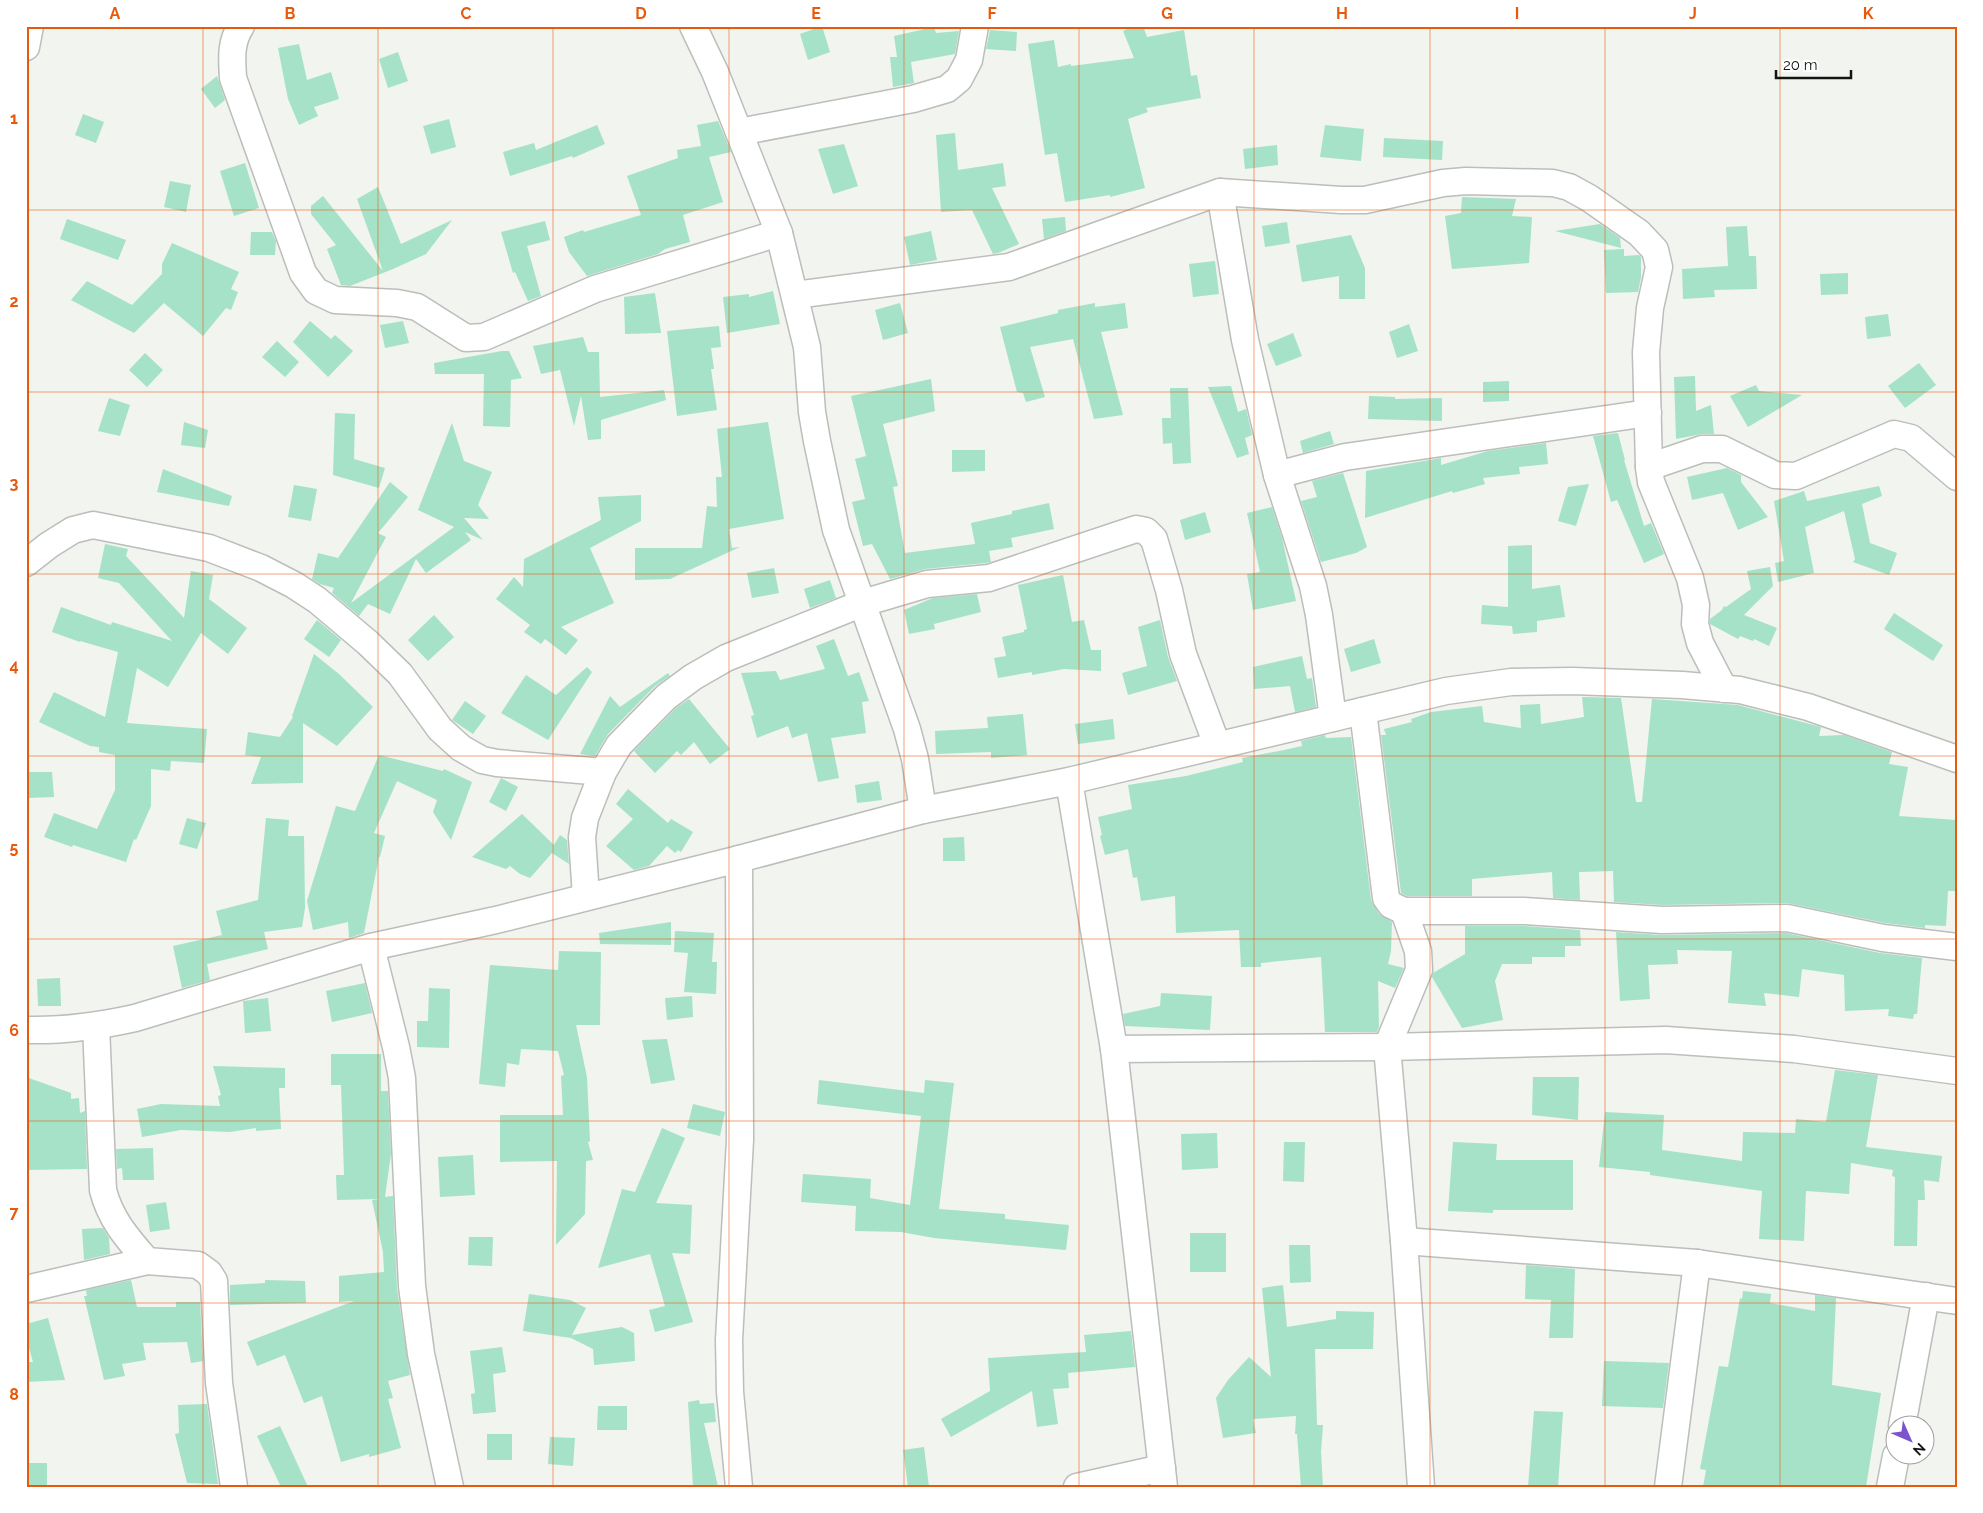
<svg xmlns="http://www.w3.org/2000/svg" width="1983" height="1513" viewBox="0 0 1983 1513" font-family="Raleway,sans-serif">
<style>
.building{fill:#a5e2c8}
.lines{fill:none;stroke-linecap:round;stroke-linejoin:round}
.minor-casing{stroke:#bbbeba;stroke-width:29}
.minor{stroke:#fff;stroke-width:26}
.grid{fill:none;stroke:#e8590c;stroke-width:1;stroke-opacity:0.55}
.neatline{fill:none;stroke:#e8590c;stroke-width:2}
.grid-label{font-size:16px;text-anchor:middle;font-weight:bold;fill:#e8590c}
</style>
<rect width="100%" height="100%" fill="#f1f4ef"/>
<g class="building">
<path d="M822,26L830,52L808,60L800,34Z"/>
<path d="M1134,26H1143L1147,37L1184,30L1191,76L1197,75L1201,98L1146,108L1148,112L1128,119L1145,188L1110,197V195L1065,202L1057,153L1045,155L1028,44L1054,40L1058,67L1071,64V66L1134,58L1123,31Z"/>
<path d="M934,27L936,33L959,31L955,54L911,62L914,83L893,87L890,57H897L894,36Z"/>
<path d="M990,30L1017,32L1016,51L986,49Z"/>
<path d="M299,44L307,80L331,72L339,99L314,107L318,116L299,125L288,99L278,48Z"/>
<path d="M398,52L408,81L388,88L379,59Z"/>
<path d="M217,76L225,100L215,108L201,89Z"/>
<path d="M83,114L104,122L96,143L75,135Z"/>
<path d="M449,119L456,147L431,154L423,126Z"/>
<path d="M718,121L731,152L709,157L723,202L683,215L690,242L665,249L658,254L587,276L569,252L564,237L583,230L584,232L641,215L627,176L678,158L677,150L701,146L697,125Z"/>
<path d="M597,125L605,144L573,158L572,156L510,176L503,152L534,143L536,150Z"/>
<path d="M1325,125L1364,129L1361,161L1320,157Z"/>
<path d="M955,133L958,170L1003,163L1006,186L992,188L1019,244L998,253L993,254L972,210L941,212L936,135Z"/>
<path d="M1384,138L1443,141L1442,160L1383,157Z"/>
<path d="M844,144L858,186L833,194L818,149Z"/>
<path d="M1277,145L1278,165L1245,169L1243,149Z"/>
<path d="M245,163L259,208L234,216L220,171Z"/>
<path d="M170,181L191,185L186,212L164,207Z"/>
<path d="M378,187L401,244L452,220L426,254L393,269L350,286L341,285L327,249L336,245L311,214V206L323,196L383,271L357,199Z"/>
<path d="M1462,197L1516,199L1512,216L1532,217L1529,263L1452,269L1445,216L1461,213Z"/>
<path d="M1065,217L1066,231L1044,239L1042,219Z"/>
<path d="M67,219L126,240L118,260L60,239Z"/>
<path d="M545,221L550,240L527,246L541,296L528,301L515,272L513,273L501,232Z"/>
<path d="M1287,222L1290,243L1265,247L1262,226Z"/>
<path d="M1600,224L1620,238L1621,248L1555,231Z"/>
<path d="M1747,226L1749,256H1756L1757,289L1714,290L1715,297L1683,299L1682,269L1728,266L1726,227Z"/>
<path d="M931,231L937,260L910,265L904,237Z"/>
<path d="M251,232H272L276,241L275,255H250Z"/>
<path d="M1351,235L1365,268V299H1339V276L1302,282L1296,245Z"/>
<path d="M172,243L239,272L231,289L238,292L231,310L226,308L203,336L164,303L134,333L71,300L87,281L132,305L162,274V264Z"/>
<path d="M1624,249V256L1639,255L1641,257V277L1638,292L1606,293L1604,250Z"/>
<path d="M1215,261L1219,294L1193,297L1189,264Z"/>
<path d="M1848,273V294L1821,295L1820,274Z"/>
<path d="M773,291L780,324L727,333L723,297L749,294V297Z"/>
<path d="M655,293L661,333L625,334L624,297Z"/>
<path d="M900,303L908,333L883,340L875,310Z"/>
<path d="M1095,303V307L1125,303L1128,328L1101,332L1123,415L1094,419L1073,339L1030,347L1045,397L1026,402L1023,393L1017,392L1000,327L1058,313V310Z"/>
<path d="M1888,314L1891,336L1867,339L1865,317Z"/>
<path d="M310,321L331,339L335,335L353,351L328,377L293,342Z"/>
<path d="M403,321L409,343L385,348L380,325Z"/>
<path d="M1409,324L1418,351L1397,358L1389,332Z"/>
<path d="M719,326L721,347L711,348L714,369H711L717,410L677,416L667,331Z"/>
<path d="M1293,333L1302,356L1276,366L1267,344Z"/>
<path d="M583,337L588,352H599L600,397L664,390L666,400L601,420V439L588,440L581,396L574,426L560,370L541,374L533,346Z"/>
<path d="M277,341L299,362L285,377L262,357Z"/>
<path d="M502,351H509L522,378L511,380L510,427L483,426L484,374H435L434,363Z"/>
<path d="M145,353L163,370L147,387L129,370Z"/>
<path d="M1919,363L1936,385L1905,408L1888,386Z"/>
<path d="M1695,376L1696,411L1711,405L1714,434H1702L1676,439L1674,377Z"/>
<path d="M931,379L935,411L883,424L898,486L893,487L905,553L975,544L971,523L1012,514V511L1049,503L1054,529L1011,538L1013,547L989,551L991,562L986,563L925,569L890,579L872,544L863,546L852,502L865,499L855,459L866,456L851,396Z"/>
<path d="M1509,381V401L1483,402V382Z"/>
<path d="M1756,385L1759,391L1802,395L1748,427L1730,396Z"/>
<path d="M1231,386L1238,412L1246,409L1252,435L1245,438L1249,454L1237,458L1208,387Z"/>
<path d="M1170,388H1188L1191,463L1173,464L1172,443L1163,444L1162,418H1171Z"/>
<path d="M1369,396L1395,397V399L1442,398V421L1368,419Z"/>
<path d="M109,398L130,405L120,436L98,431Z"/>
<path d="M335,413L355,414L354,459L385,468L379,488L333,475Z"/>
<path d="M184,422L208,430L205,448L181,445Z"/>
<path d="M768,422L784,519L729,529L732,548L740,547L670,579L635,580V548H702L707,506L717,507L716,477H722L717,429Z"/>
<path d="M452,423L464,461L492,472L478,505L489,519L464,518L483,540L465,532L471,540L426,573L416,559L390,614L368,604L359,616L332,593L334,588L320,584L312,579L318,553L338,558L390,482L408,497L378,533L386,537L351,603L454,527L418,510Z"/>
<path d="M1330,431L1334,444L1303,453L1300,441Z"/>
<path d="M1618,433L1625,460H1624L1644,526L1651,523L1664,554L1644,563L1617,500L1611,502L1593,436Z"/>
<path d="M1546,443L1548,464L1519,467L1520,474L1483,478L1485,484L1453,493L1452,491L1365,518L1366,471L1441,458V465L1488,451Z"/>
<path d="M952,450H985V471L952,472Z"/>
<path d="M1727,468L1741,475V482L1768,517L1738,530L1723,493L1692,500L1687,477Z"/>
<path d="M163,469L232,496L229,506L157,492Z"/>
<path d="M1343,473L1367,547L1356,553L1321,562L1301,501L1317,497L1312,481Z"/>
<path d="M1589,484L1576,526L1558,521L1568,487Z"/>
<path d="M294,485L317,489L311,521L288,517Z"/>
<path d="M1879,486L1882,496L1862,504L1870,543L1897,553L1889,575L1853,562L1855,559L1844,511L1805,527L1814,573L1778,582L1775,563L1784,561L1774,501L1804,491L1807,501Z"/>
<path d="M641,495V521L590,548L614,603L561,627L578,640L566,655L545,639L541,644L524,632L530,625L496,599L514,577L523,587L524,559L601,520L598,497Z"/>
<path d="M1272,507L1282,538L1296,601L1253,610L1247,574L1260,572L1247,513Z"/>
<path d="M1205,512L1211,532L1185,540L1180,520Z"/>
<path d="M105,544L128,549L126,556L184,618L191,571L213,575L209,599L247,628L228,654L201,633L168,687L137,668L127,723L207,729L204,763L171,761L170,771L151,769V806L136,840L134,839L126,862L73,845L72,847L44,837L54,813L97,829L115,790V755L99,752V747L90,746L39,722L54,692L105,717L118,652L80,641V642L52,632L61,607L111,625L112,622L172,641L119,583L98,578Z"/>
<path d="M1532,545V589L1560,585L1565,617L1537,621V632L1513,634L1512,626L1481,624L1482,605L1508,607V546Z"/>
<path d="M1770,567L1773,586L1744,615L1777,628L1769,646L1754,639L1753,641L1740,636L1738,639L1710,624V619L1722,610L1724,606L1726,607L1751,589L1747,571Z"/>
<path d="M774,568L779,593L752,598L747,573Z"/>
<path d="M1063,575L1072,622L1084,620L1091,650H1101V671L1064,669L1032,675V672L998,678L994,658L1006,656L1002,637L1024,632V630L1027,629L1018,585Z"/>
<path d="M830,580L836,598L810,608L804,589Z"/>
<path d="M977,594L981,612L934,624L935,629L909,634L904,610L933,598Z"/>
<path d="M1894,613L1943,645L1933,661L1884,629Z"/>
<path d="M434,615L454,637L428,661L408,640Z"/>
<path d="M317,620L341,640L329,657L304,639Z"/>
<path d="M1160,620L1168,657L1177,681L1128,695L1122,673L1147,666L1138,627Z"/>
<path d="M834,639L848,676L859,672L869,701L862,702L866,733L831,738L839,778L818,782L807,733L792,738L788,726L757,738L751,716L754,715L741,673L776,671L780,680L825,669L816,646Z"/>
<path d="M1374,639L1381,663L1351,672L1344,649Z"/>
<path d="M314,654L339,674L373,707L337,746L303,723V783L251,784L261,757L245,755L248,732L280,737L293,717L292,716Z"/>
<path d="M1302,656L1307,679L1312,678L1316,707L1295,712L1290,686L1254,689L1253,667Z"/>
<path d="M587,667L592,672L548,740L501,713L526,675L556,695Z"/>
<path d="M668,673L670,676L655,686L608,734L595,756L580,754L610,696L620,707Z"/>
<path d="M1582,697L1621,698L1636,802H1642L1652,699L1738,705L1821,727L1819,736L1844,735L1892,752L1889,764L1908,767L1899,816L1957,820V891H1948L1946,926L1925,925V928L1885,923L1787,903L1662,905L1614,902L1613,871L1579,872L1580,900L1553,898L1552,872L1472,879V896H1407L1401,893L1381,735H1386L1384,729L1412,722L1411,719L1431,712L1482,706L1484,722L1521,728L1520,705L1540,704L1541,724L1584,717Z"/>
<path d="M689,699L730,749L710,764L694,742L681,755L677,751L655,773L634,751L676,708Z"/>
<path d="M465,701L486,716L473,734L452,720Z"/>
<path d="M1023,714L1027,755L991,758V752L936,754L935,731L988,728L987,717Z"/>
<path d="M1113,719L1115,739L1078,744L1075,724Z"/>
<path d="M1325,735L1326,738L1351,737L1371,900L1379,914L1392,922L1391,951L1388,964L1404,968L1395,988L1378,981L1379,1027L1377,1032H1325L1321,957L1261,963V967H1241L1239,930L1176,933L1175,896L1141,901L1137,877L1133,878L1128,849L1105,855L1100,836L1102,835L1098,817L1132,809L1128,785L1186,776L1243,762L1242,758L1284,750L1302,746L1301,741Z"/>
<path d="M379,755L443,771L444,769L472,782L451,840L433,812L437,800L397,781L374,833L385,836L380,857H379L364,933L349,938L348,922L313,930L307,901L336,806L355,811Z"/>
<path d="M26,772H52L54,797L26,798Z"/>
<path d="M501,778L518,787L506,811L489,802Z"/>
<path d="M879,781L882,800L857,803L855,785Z"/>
<path d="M628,789L668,823L671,819L693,832L681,852L678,850L675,853L667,846L649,866L634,870L606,846L633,819L616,804Z"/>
<path d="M522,814L554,845L560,835L567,840L569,864L552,853L530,878L520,874L510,866L506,869L472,857Z"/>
<path d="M187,818L206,823L197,849L179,844Z"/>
<path d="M266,818L289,820L288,836H304L305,908L302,927L264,932L268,949L207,964L210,980L182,988L173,946L222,935L216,911L258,900Z"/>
<path d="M964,837L965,861H943V838Z"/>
<path d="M671,922V945L600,944L599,933Z"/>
<path d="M1465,926H1524L1580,930L1581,946H1565V957H1532V964H1502L1495,981L1503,1020L1462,1028L1432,977L1433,973L1465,954Z"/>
<path d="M675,931L714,933L712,962H717L716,994L684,992L688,953L674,952Z"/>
<path d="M1616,932L1662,935L1786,933L1880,953L1922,958L1917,1014H1914L1913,1019L1888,1016L1889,1009L1845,1011L1844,975L1802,969L1799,997L1764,993L1766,1006L1728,1003L1732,951L1677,950L1678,964L1648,965L1650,999L1620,1001Z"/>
<path d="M559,951L601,952L600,1025H576L587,1077L590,1141L588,1142L593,1160L586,1161L585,1214L556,1245L557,1161L500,1162V1115H563L561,1076L564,1075L558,1051L521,1049L519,1065L507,1063L505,1087L479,1084L490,965L558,970Z"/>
<path d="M60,978L61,1006H38L37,979Z"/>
<path d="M365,983L372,1013L332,1022L326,991Z"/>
<path d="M429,988L450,989L449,1048L417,1047V1021H428Z"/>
<path d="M1161,993L1212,996L1210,1030L1125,1026L1123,1014L1160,1006Z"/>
<path d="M692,996L693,1017L667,1020L665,998Z"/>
<path d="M268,998L271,1031L245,1033L243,1001Z"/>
<path d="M667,1039L675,1080L651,1084L642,1040Z"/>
<path d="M331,1054H381V1091H388L391,1154L385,1197L393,1196L397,1288L410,1375L388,1381L393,1398L388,1399L401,1448L369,1457V1454L341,1462L322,1396L304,1403L285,1355L257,1366L247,1342L354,1301L339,1302V1276L384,1272L383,1252L372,1200L379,1199L337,1200L336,1175H344L341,1085H331Z"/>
<path d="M213,1066L285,1068V1088H279L281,1129L256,1131V1128L230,1132L181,1130L142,1137L137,1109L161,1104L220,1106L218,1096L221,1095Z"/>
<path d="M1835,1070L1878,1075L1866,1147L1942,1156L1939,1182L1924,1180L1925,1200H1918L1917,1246H1894L1895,1177L1892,1176L1893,1170L1851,1163L1849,1194L1806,1191L1804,1241L1759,1239L1762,1191L1650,1175V1172L1599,1167L1605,1112L1664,1115L1662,1150L1742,1161L1743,1132L1795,1133L1796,1119L1826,1122Z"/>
<path d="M26,1077L71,1093V1099L79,1098L80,1113L85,1111L87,1169L26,1170Z"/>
<path d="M1533,1077H1579L1578,1120L1532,1115Z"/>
<path d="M819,1080L924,1093L925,1080L954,1083L939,1209L1005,1214V1219L1069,1225L1066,1250L934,1238L901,1232L855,1231L856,1206L801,1202L803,1174L871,1179L870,1198L910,1205L921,1116L817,1104Z"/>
<path d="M693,1104L725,1112L720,1136L687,1128Z"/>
<path d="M662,1128L685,1138L656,1203L692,1205L690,1254L672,1253L693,1322L655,1332L649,1310L665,1306L650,1254L598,1268L622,1189L635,1192Z"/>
<path d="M1217,1133L1218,1168L1182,1170L1181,1134Z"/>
<path d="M1284,1142H1305L1304,1182L1283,1181Z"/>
<path d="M1453,1142L1497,1144L1496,1160H1573V1210H1493V1213L1448,1211Z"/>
<path d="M153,1148L154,1180H123L122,1168L117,1169L116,1149Z"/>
<path d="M473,1155L475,1195L440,1197L438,1157Z"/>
<path d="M166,1202L170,1229L150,1232L146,1205Z"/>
<path d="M103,1228L109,1238L110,1254L84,1260L82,1229Z"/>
<rect x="1190" y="1233" width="36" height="39"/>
<path d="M469,1237H493L492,1266L468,1265Z"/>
<path d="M1289,1245H1310L1311,1282L1290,1283Z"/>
<path d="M1526,1265L1575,1269L1573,1338H1549L1551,1300L1525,1299Z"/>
<path d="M131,1280L137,1307H176V1302H200L203,1361L191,1363L187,1342L143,1343L146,1360L122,1364L125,1376L104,1380L84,1296H87L86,1290Z"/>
<path d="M265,1280L305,1281L306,1303L230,1305V1285L265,1283Z"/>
<path d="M1283,1285L1287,1327L1336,1319V1311L1374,1312L1373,1349H1315L1317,1425H1323L1321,1452L1323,1487H1301L1297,1434H1295L1296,1416L1253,1419L1256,1433L1223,1438L1216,1398L1228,1380L1249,1357L1271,1377L1262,1288Z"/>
<path d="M1743,1291L1771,1294L1770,1303L1815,1311V1295L1836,1298L1832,1385L1881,1393L1866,1487H1703L1706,1470L1700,1469L1719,1366L1728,1367L1740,1298L1742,1299Z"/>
<path d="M529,1294L570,1300L586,1308L572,1335L622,1327L634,1333L635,1361L594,1365L593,1349L571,1338L523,1331Z"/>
<path d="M48,1318L65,1380L26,1382V1362H33L26,1337V1324Z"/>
<path d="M1131,1331L1135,1367L1068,1373L1069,1388L1053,1389L1058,1424L1037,1427L1032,1391L951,1437L941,1419L990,1391L988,1358L1086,1352L1084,1335Z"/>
<path d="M502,1347L506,1372L493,1374L496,1412L473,1414L471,1394L475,1393L470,1351Z"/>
<path d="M1604,1361L1669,1363L1663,1408L1602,1406Z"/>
<path d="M699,1400L700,1404L714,1403L716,1422L704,1423L718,1487H693L688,1402Z"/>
<path d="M207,1404L218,1484L187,1483L175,1434L179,1433L178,1405Z"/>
<path d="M598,1406H627V1430H597Z"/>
<path d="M1534,1411L1563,1412L1558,1487H1528Z"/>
<path d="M280,1426L308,1487H281L257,1436Z"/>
<rect x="487" y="1434" width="25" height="26"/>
<path d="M550,1437L575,1438L573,1466L548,1464Z"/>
<path d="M924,1447L929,1487H908L903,1450Z"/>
<rect x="26" y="1463" width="21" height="24"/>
</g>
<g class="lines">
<defs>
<g id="minor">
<path d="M241,26C230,43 232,59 233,78L303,273L316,291L335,300L397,303L417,307L466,338L484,337L595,289L779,233"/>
<path d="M693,26L715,72L779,233L807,347L812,412L817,441L836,530L907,729L915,759L923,810"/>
<path d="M26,47L30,26"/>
<path d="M739,132L913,99L947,89L959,79L969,60L975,26"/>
<path d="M1220,192L1245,340L1277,475L1313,586L1319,615L1333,718"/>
<path d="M795,295L1009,267L1220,192L1341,200H1365L1443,183L1466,181L1553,183L1569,187L1589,198L1639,233L1655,250L1659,267L1650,308L1646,352L1649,467L1651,482L1690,578L1696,605L1695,624L1700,643L1724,689"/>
<path d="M1649,467L1702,449H1722L1775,475L1796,476L1894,434L1911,438L1957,477"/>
<path d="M1277,475L1345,457L1648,413"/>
<path d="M26,563L49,545L73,530L93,525L209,548L261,568L294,585L317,600L368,643L400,674L440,729L461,748L482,760L497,763L603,772"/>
<path d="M1363,711L1386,898L1391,905L1404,911H1524L1662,920L1787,918L1883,938L1957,947"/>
<path d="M1069,781L1114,1049L1164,1487"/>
<path d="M739,859L740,1140L729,1340L730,1392L739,1487"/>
<path d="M586,897L582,837L585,818L603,772L619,745L666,697L693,677L726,658L863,603L927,584L989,578L1136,529L1146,531L1154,539L1169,590L1183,654L1217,745"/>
<path d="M1404,911L1418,951L1419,970L1387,1047L1404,1241L1421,1487"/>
<path d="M371,947L396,1047L402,1078L412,1286L421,1354L450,1487"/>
<path d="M96,1026L103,1190C110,1219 128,1239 147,1261L198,1265L209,1273L214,1281L219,1383L234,1487"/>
<path d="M26,1030C63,1031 99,1026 135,1018L371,947L496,920L739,859L923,810L1069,781L1446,691L1511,682L1573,681L1682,685L1740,690L1808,707L1957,759"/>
<path d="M1114,1049L1387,1047L1666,1040L1794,1049L1957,1071"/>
<path d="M1404,1241L1697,1263L1957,1301"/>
<path d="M26,1289L147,1261"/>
<path d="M1902,1426L1926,1296"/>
<path d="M1077,1487L1162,1468"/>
<path d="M1668,1487L1697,1263"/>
<path d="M1890,1487L1896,1456"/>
</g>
</defs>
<use href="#minor" class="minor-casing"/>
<use href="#minor" class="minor"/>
</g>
<path class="grid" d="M203,26V1487M378,26V1487M553,26V1487M729,26V1487M904,26V1487M1079,26V1487M1254,26V1487M1430,26V1487M1605,26V1487M1780,26V1487M26,210H1957M26,392H1957M26,574H1957M26,756H1957M26,939H1957M26,1121H1957M26,1303H1957"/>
<rect width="1983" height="1513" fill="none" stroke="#ffffff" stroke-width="55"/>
<g transform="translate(1910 1440) rotate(135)"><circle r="24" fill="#ffffff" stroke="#a1a1a1"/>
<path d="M0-4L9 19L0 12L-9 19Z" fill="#7c55ce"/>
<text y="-8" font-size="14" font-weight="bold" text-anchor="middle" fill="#141513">N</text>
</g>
<path d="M1776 70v8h75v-8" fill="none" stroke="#141513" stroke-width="2.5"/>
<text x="1783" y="70" font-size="15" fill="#141513" stroke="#ffffff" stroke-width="4" paint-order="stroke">20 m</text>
<rect x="28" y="28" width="1928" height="1458" class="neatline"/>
<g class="grid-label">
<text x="115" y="19">A</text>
<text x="290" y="19">B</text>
<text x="466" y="19">C</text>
<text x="641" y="19">D</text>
<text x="816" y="19">E</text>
<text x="992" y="19">F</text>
<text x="1167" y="19">G</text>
<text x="1342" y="19">H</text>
<text x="1517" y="19">I</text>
<text x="1693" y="19">J</text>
<text x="1868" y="19">K</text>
<text x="14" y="124">1</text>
<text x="14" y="307">2</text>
<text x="14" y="489">3</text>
<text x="14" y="671">4</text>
<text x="14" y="853">5</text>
<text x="14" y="1036">6</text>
<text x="14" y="1218">7</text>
<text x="14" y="1400">8</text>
</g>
</svg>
